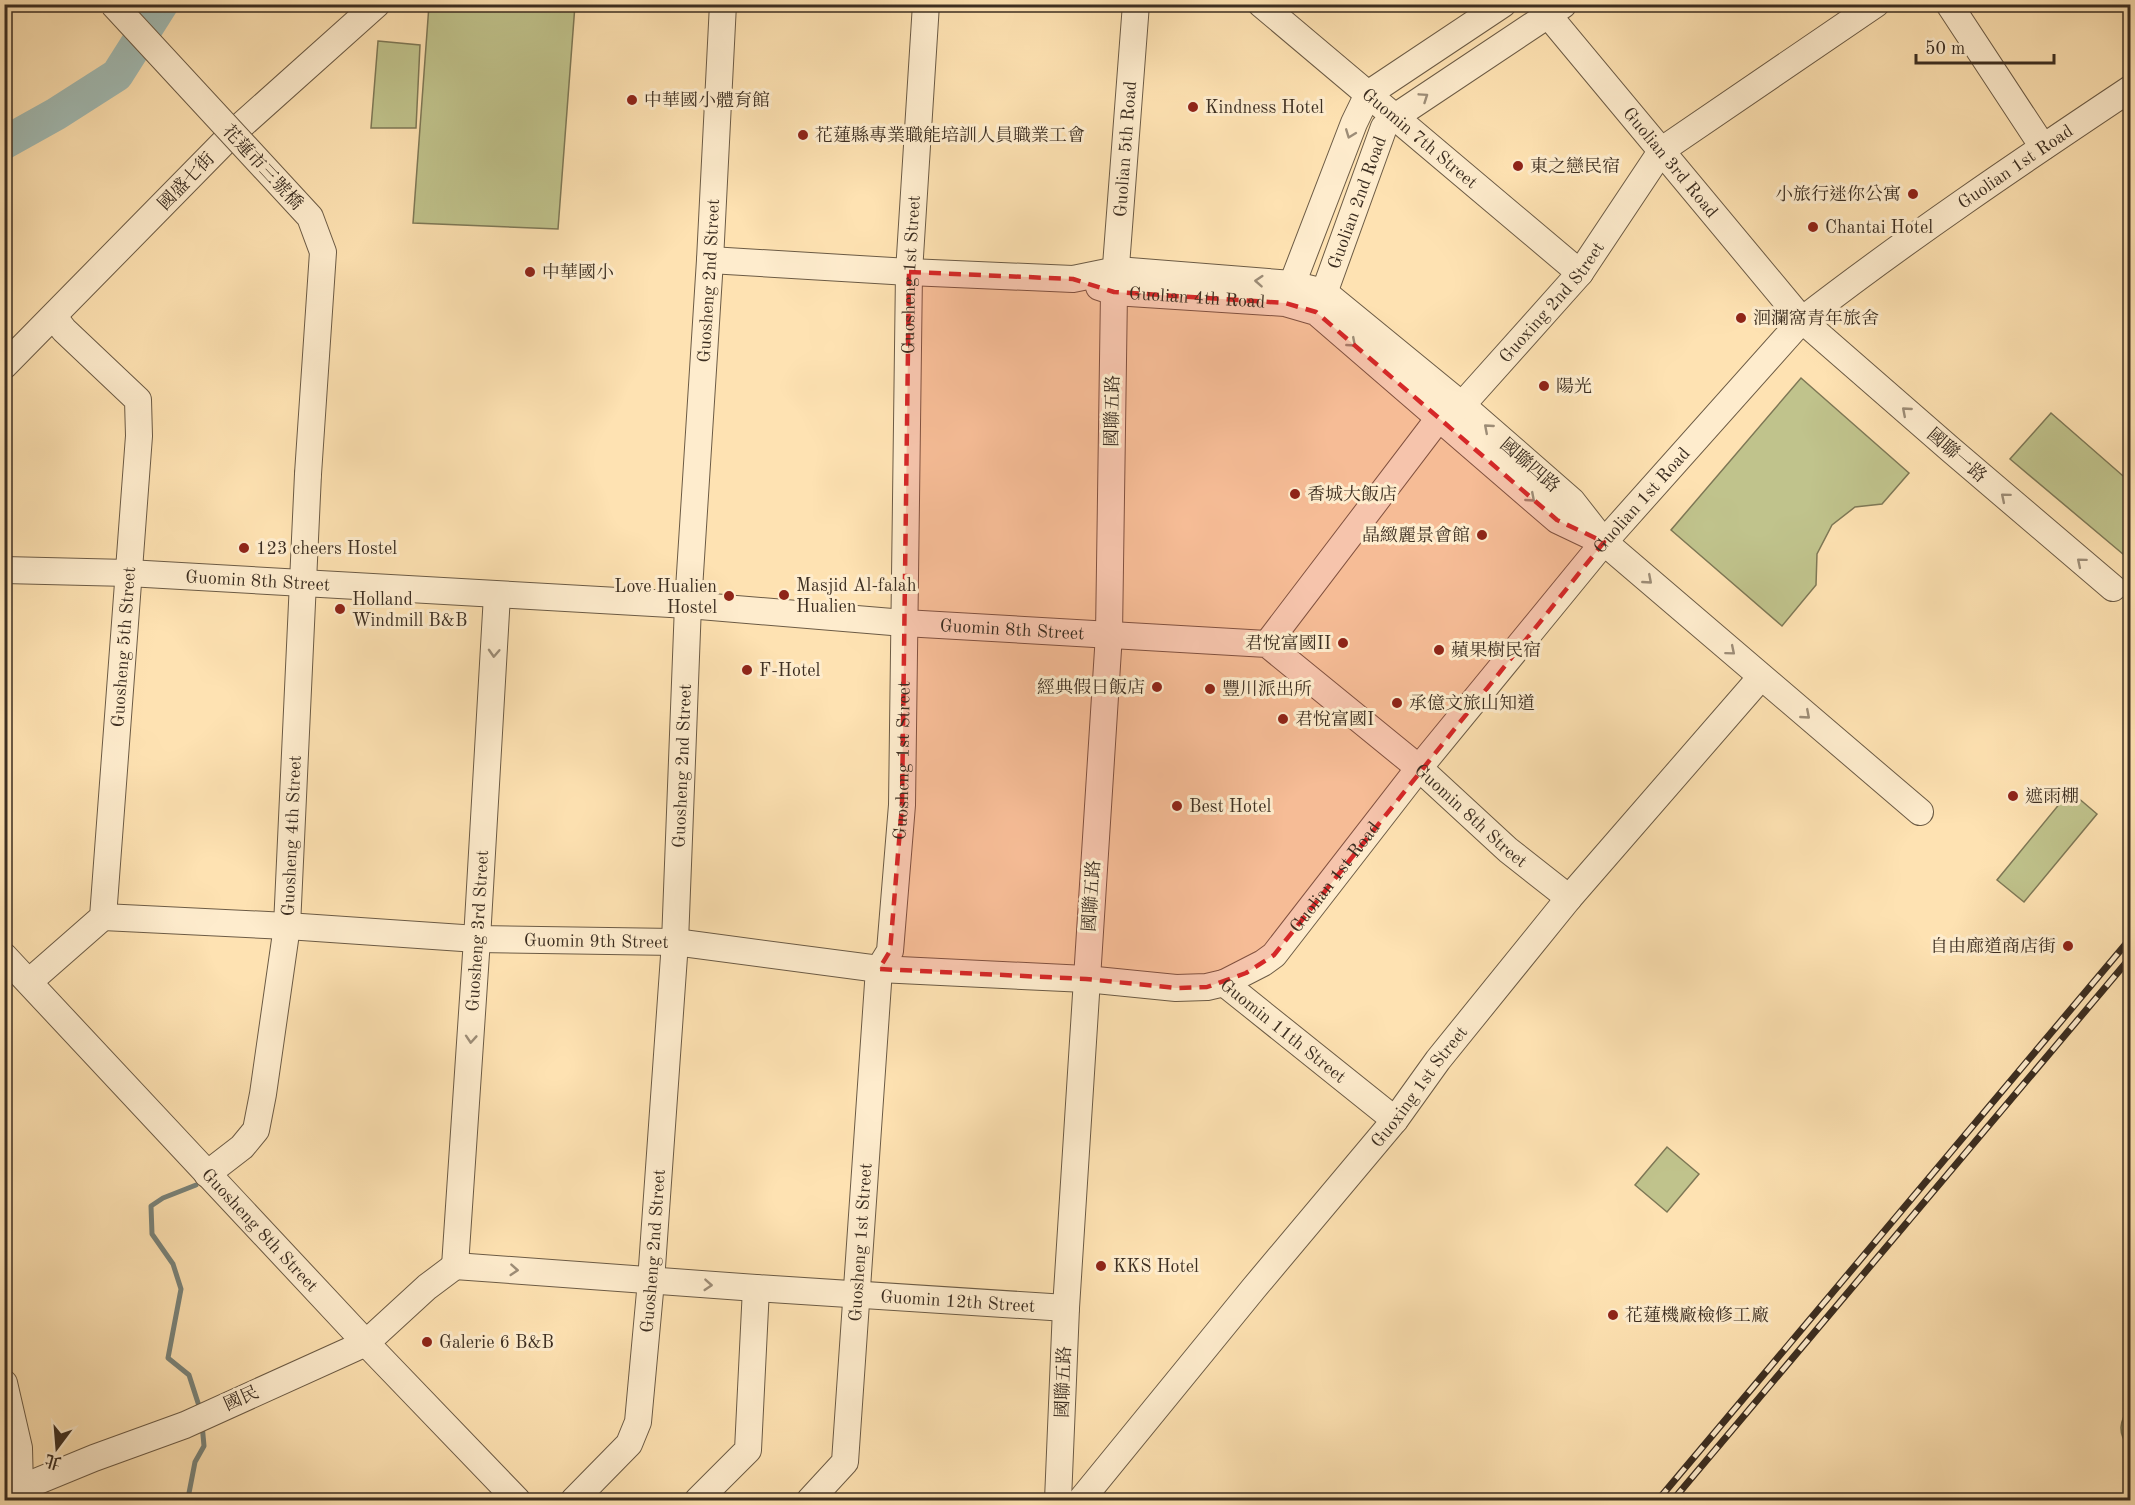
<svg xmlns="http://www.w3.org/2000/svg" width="2135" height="1505" viewBox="0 0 2135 1505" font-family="'Old Standard TT','Noto Serif TC',serif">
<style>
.green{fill:#c0c38c;stroke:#7e7856;stroke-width:1.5}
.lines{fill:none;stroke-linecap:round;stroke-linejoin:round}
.stream{stroke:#79837a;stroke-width:5}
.river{stroke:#a2bcb5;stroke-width:33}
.minor-casing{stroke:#6c5b45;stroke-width:28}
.minor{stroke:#feeccd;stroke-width:26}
.rail-casing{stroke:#3c2e21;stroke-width:7}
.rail{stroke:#feeccd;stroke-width:4.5;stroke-dasharray:14;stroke-linecap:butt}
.minor-bridge-casing{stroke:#6c5b45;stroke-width:28;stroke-linecap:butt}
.minor-bridge{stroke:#feeccd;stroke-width:26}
.oneway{stroke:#9d8d77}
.marked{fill:#d62828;fill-opacity:0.2;stroke:#d62828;stroke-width:4.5;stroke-dasharray:12 8;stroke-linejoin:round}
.poi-dot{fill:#8f2418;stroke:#feeccd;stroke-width:2}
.labels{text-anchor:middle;stroke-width:6;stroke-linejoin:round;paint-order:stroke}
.poi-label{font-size:18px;fill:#3c2e21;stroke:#feeccd;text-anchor:start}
.street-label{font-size:18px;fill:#3c2e21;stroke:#feeccd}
</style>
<rect width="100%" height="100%" fill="#fee2b2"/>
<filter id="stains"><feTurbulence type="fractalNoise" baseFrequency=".00333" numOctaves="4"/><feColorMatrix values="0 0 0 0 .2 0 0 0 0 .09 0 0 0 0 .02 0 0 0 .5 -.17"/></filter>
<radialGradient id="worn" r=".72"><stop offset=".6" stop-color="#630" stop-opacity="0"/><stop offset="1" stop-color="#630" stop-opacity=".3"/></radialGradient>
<g class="green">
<path d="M429,5H575L558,229L413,223Z"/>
<path d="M378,41L420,45L416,128H371Z"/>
<path d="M1801,378L1909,473L1882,504L1855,507L1832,525L1817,554L1816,585L1782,626L1671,530Z"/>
<path d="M2051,413L2130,482V560L2010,459Z"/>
<path d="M2070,791L2097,814L2024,902L1997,880Z"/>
<path d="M1667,1147L1699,1174L1667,1212L1635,1185Z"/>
<path d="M2130,1407V1448C2117,1434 2119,1421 2130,1407Z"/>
</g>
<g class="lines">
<g class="stream">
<path d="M196,1185L163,1198L151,1206L152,1234L173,1264L181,1289L168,1358L189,1375L200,1409"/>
<path d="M191,1500L189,1493L195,1462L204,1446L202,1424"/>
</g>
<path class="river" d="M4,143L56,114L117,75L162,4"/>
<defs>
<g id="minor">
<path id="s1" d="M1261,4L1580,273"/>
<path id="s2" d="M1539,4L1802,320L1950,449L2113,588"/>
<path d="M1949,4L2043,147"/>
<path d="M710,260L909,272L1073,279L1117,270L1292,284L1324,292L1462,405L1572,501L1604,542L1920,812"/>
<path id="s3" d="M1099,287L1114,292L1285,303L1316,312L1557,520L1599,540"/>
<path d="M1286,300L1354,123L1368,94L1503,4"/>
<path id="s4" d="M1319,307L1384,127L1395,117L1563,5"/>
<path d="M4,366L234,132L377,4"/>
<path id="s5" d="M4,570L128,573L688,605L904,623L1267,644L1419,768L1508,850L1569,898"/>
<path id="s6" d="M1267,644L1439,418L1462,405L1580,273L1662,150L1876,4"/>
<path id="s7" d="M103,917L287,926L477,939L675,942L879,969L1086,979L1176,988L1207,987L1224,983L1263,963L1274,955L1419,768L1604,542L1802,320C1908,238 2019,163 2130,89"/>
<path id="s8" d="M4,956L366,1343L517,1500"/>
<path id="s9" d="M30,981L103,917L139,436L138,400L64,330L54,317"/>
<path id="s10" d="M1224,983L1395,1120"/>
<path id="s11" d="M207,1174L242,1147L256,1130L263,1094L287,926L308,474"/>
<path id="s12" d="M455,1266L477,939L497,595"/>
<path id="s13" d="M455,1266L756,1288L1066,1308"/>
<path d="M4,1383L19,1448L20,1488"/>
<path d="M4,1495L94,1458L185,1425L366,1343L427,1287L455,1266"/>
<path id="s14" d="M574,1500L629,1444L638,1422L651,1281L675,942L688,605L710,260L723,4"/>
<path d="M698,1500L748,1450L756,1288"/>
<path id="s15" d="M810,1500L845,1462L879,969L890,951L902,805L909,272L926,4"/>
<path id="s16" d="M1058,1500L1066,1308L1109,634L1114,292L1136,4"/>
<path id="s17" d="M1081,1500L1254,1288L1395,1120L1438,1060L1569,898L1761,677"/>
</g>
</defs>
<use href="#minor" class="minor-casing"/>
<use href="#minor" class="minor"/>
<defs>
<g id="rail">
<path d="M1658,1500L2130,939"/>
<path d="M1673,1500L2130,958"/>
</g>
</defs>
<use href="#rail" class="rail-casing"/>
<use href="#rail" class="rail"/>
<defs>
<path id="minor-bridge" d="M113,4L310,217L323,252L308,474"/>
</defs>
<use href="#minor-bridge" class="minor-bridge-casing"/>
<use href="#minor-bridge" class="minor-bridge"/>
</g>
<defs><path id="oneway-chevron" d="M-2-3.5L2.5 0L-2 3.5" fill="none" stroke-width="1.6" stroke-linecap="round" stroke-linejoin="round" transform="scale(1.5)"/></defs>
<g class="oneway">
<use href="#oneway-chevron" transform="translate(1424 97) rotate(-34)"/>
<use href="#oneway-chevron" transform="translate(1350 134) rotate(111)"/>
<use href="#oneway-chevron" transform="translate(1259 281) rotate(-176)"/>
<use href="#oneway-chevron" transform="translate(1352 343) rotate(41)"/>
<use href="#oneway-chevron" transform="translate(1906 411) rotate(-139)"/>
<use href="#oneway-chevron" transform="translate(1488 428) rotate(-139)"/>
<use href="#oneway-chevron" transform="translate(2005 497) rotate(-140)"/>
<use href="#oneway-chevron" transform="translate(1531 498) rotate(41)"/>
<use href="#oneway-chevron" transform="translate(2081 562) rotate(-140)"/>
<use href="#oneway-chevron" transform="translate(1648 580) rotate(41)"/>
<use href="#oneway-chevron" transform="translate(1731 651) rotate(40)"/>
<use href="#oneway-chevron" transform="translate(494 653) rotate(93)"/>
<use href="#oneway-chevron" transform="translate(1806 715) rotate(41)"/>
<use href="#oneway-chevron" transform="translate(471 1039) rotate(94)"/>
<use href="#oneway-chevron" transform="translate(514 1270) rotate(4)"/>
<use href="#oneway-chevron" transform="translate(708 1285) rotate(4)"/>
</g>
<path class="marked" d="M909,272L1073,279L1114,292L1285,303L1316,312L1557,520L1604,542L1274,955L1246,973L1207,987L1176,988L1086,979L879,969L890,951L902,805Z"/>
<g class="poi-dot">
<circle cx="632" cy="100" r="6"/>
<circle cx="1193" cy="107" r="6"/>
<circle cx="803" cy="135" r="6"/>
<circle cx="1518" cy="166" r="6"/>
<circle cx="1913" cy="194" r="6"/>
<circle cx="1813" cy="227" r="6"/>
<circle cx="530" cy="272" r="6"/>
<circle cx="1741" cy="318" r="6"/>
<circle cx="1544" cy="386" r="6"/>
<circle cx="1295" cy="494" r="6"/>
<circle cx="1482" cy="535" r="6"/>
<circle cx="244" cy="548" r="6"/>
<circle cx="784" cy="595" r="6"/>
<circle cx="729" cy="596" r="6"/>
<circle cx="340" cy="609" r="6"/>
<circle cx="1343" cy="643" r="6"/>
<circle cx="1439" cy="650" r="6"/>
<circle cx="747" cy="670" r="6"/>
<circle cx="1157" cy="687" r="6"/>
<circle cx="1210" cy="689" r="6"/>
<circle cx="1397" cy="703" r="6"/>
<circle cx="1283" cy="719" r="6"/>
<circle cx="2013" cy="796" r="6"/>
<circle cx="1177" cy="806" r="6"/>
<circle cx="2068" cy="946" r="6"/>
<circle cx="1101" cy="1266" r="6"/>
<circle cx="1613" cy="1315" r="6"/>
<circle cx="427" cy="1342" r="6"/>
</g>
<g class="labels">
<g class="poi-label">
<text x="644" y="106">中華國小體育館</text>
<text x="1205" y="113">Kindness Hotel</text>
<text x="815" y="141">花蓮縣專業職能培訓人員職業工會</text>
<text x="1530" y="172">東之戀民宿</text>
<text x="1901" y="200" text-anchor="end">小旅行迷你公寓</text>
<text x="1825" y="233">Chantai Hotel</text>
<text x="542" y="278">中華國小</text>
<text x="1753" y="324">洄瀾窩青年旅舍</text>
<text x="1556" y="392">陽光</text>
<text x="1307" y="500">香城大飯店</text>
<text x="1470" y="541" text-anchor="end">晶緻麗景會館</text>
<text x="256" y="554">123 cheers Hostel</text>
<text x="796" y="591">Masjid Al-falah<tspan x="796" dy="21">Hualien</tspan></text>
<text x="717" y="592" text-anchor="end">Love Hualien<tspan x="717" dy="21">Hostel</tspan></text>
<text x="352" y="605">Holland<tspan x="352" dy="21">Windmill B&amp;B</tspan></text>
<text x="1331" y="649" text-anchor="end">君悅富國II</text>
<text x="1451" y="656">蘋果樹民宿</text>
<text x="759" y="676">F-Hotel</text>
<text x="1145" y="693" text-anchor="end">經典假日飯店</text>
<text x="1222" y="695">豐川派出所</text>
<text x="1409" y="709">承億文旅山知道</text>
<text x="1295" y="725">君悅富國I</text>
<text x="2025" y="802">遮雨棚</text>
<text x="1189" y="812">Best Hotel</text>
<text x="2056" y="952" text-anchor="end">自由廊道商店街</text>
<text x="1113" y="1272">KKS Hotel</text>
<text x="1625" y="1321">花蓮機廠檢修工廠</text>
<text x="439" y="1348">Galerie 6 B&amp;B</text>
</g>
<g class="street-label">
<text dy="6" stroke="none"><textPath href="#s1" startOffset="208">Guomin 7th Street</textPath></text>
<text dy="6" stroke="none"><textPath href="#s16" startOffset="1353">Guolian 5th Road</textPath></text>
<text dy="6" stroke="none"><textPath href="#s2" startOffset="206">Guolian 3rd Road</textPath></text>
<text transform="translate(263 167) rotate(47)" y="6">花蓮市三號橋</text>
<text dy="6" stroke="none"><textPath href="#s7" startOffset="2271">Guolian 1st Road</textPath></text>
<text transform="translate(186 181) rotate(-46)" y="6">國盛七街</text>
<text dy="6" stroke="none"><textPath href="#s4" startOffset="111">Guolian 2nd Road</textPath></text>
<text dy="6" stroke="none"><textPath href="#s15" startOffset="1244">Guosheng 1st Street</textPath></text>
<text dy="6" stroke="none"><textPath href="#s14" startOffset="1246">Guosheng 2nd Street</textPath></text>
<text dy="6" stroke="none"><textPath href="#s3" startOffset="99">Guolian 4th Road</textPath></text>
<text dy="6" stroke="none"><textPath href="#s6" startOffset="447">Guoxing 2nd Street</textPath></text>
<text transform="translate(1112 411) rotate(-89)" y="6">國聯五路</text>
<text transform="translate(1957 455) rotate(41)" y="6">國聯一路</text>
<text transform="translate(1530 465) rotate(41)" y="6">國聯四路</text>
<text dy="6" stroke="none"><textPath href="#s7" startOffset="1767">Guolian 1st Road</textPath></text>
<text dy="6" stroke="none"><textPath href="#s5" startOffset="254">Guomin 8th Street</textPath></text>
<text dy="6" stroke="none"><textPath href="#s5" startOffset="1010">Guomin 8th Street</textPath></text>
<text dy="6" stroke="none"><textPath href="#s9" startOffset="368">Guosheng 5th Street</textPath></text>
<text dy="6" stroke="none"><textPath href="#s15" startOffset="758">Guosheng 1st Street</textPath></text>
<text dy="6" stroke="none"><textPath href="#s14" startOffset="760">Guosheng 2nd Street</textPath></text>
<text dy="6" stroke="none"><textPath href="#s5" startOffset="1532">Guomin 8th Street</textPath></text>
<text dy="6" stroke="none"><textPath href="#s11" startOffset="363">Guosheng 4th Street</textPath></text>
<text dy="6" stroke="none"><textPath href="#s7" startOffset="1281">Guolian 1st Road</textPath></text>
<text transform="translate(1091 896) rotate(-86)" y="6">國聯五路</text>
<text dy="6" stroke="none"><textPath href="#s12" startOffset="336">Guosheng 3rd Street</textPath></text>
<text dy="6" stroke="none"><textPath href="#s7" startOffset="494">Guomin 9th Street</textPath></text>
<text dy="6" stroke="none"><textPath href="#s10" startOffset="76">Guomin 11th Street</textPath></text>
<text dy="6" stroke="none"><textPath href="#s17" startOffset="534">Guoxing 1st Street</textPath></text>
<text dy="6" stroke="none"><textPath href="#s8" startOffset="375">Guosheng 8th Street</textPath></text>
<text dy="6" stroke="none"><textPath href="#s15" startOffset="272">Guosheng 1st Street</textPath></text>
<text dy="6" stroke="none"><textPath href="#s14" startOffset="274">Guosheng 2nd Street</textPath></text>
<text dy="6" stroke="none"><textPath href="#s13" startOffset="504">Guomin 12th Street</textPath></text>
<text transform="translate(1063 1382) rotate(-88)" y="6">國聯五路</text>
<text transform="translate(241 1398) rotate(-24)" y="6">國民</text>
</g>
</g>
<rect width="2135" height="1505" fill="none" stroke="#fee2b2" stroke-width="24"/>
<rect x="6" y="6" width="2123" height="1493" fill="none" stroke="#3c2e21" stroke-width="3"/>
<rect x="12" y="12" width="2111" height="1481" fill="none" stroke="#3c2e21" stroke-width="1.5"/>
<g transform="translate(57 1448) rotate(196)" stroke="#feeccd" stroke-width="4.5" paint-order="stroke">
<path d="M0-4.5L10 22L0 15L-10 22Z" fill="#3c2e21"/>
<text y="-9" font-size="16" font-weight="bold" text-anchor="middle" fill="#3c2e21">北</text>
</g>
<path d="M1916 54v9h138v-9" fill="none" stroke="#3c2e21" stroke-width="3"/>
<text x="1925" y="54" font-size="18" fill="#3c2e21" stroke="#feeccd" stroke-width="4.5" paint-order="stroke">50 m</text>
<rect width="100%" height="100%" filter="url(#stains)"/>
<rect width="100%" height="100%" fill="url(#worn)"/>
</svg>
